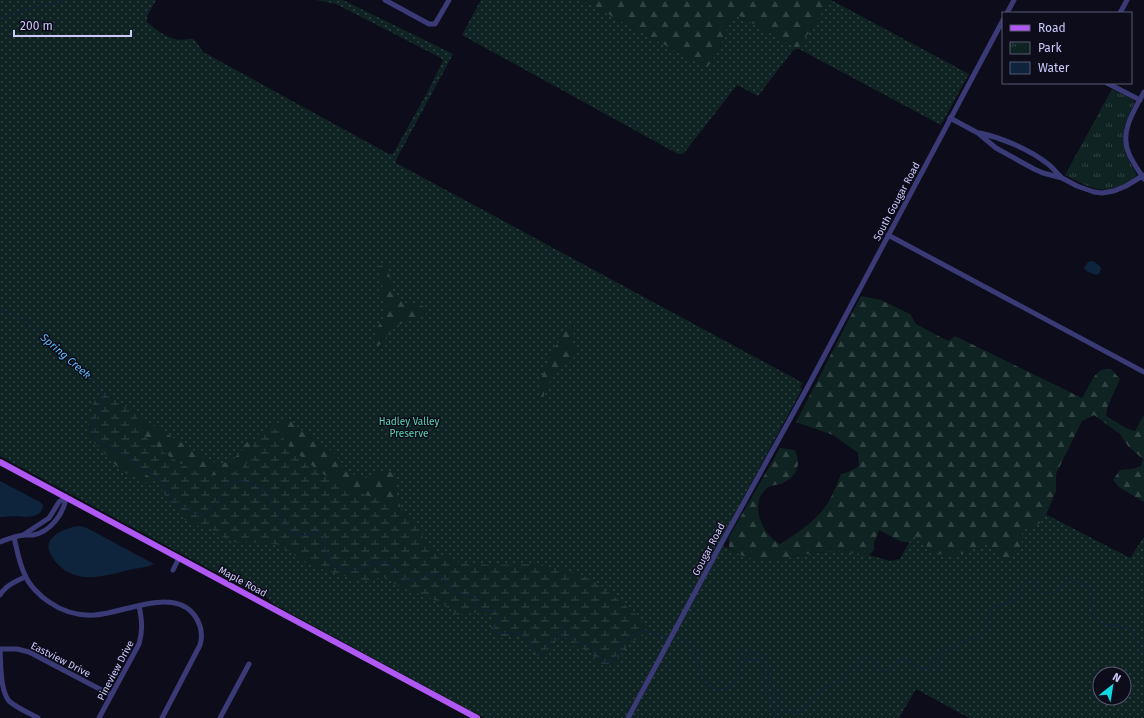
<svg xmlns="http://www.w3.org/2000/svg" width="1144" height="718" viewBox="0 0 1144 718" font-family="'Fira Sans',sans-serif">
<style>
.grass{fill:url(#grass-dots);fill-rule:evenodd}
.forest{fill:url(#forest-firs)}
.wetland{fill:url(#wetland-marsh)}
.park{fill:url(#park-tufts)}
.water{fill:#0e233c}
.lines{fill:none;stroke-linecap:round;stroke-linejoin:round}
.stream{stroke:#0e233c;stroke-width:1}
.minor{stroke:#3a3b76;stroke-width:5}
.major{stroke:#b058f3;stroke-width:6}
.labels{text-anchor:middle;stroke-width:3;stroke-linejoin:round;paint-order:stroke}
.street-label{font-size:10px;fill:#ccc9fb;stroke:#0d0c1a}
.park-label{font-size:10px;fill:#5cd5af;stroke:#0d0c1a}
.water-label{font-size:11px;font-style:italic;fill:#5eb8f4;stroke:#0d0c1a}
</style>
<defs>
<pattern id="grass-dots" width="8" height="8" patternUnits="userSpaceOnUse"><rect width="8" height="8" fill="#0f2422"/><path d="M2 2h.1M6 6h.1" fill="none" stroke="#314243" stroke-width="1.8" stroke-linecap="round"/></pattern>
<pattern id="forest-firs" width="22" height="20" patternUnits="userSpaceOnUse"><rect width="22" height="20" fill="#0f2422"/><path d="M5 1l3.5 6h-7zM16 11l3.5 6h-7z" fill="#314243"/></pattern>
<pattern id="wetland-marsh" width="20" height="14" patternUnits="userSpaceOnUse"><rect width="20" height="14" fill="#0f2422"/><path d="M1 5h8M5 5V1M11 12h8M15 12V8" fill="none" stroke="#314243"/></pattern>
<pattern id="park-tufts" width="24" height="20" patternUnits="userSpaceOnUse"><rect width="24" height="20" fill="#0f2422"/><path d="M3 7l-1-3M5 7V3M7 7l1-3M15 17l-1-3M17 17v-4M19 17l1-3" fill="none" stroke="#314243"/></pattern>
</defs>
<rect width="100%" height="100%" fill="#0d0c1a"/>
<g class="grass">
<path d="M0,0H156L147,16V22C155,28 164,37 175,39C193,43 190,30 203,52L389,154H393L427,93L443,61L441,58L336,4L316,0H343L453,54L396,160V163L803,383L800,387L802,389L625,718H484L275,605L254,586H244L230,580L0,456Z"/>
<path d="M481,0H582L707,68L719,50L728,24L738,15L798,49L830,0H831L969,74L941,125L799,49H794L758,96L737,85L684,153L678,154L462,35Z"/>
<path d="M951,465L1130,558L1144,537V718H969L916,689L899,718H630L722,545L745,557L780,559L813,553L845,551L869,555L890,561L900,559ZM1100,674H1124V698H1100Z"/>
</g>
<g class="forest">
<path d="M582,0H830L798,49L738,15L728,24L719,50L707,68Z"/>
<path d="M386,264L390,277L393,293L404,303L417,304L426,308V316C414,318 399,322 391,331C385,337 385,344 376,346C369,335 382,324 385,312C387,303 383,302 381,295C380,291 382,286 381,282C380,277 379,273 378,267Z"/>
<path d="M861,296L881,300L910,314L916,324L948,341L955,336L1082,398C1090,386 1094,367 1111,369L1120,379L1107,408L1106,416L1128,429L1135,431L1144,415V502L1119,487L1113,480L1120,470L1132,469L1141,466L1143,459L1128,446L1120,434L1094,415L1082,421L1056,474V491L1046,515L1041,522L1033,527L1022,529V544L1014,554L1008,559H1001L993,548L984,544C963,554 950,560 928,550L924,539L913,536L910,542H902L879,530L874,543V550L869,555C849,552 833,551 813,553C791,556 768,564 746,557C740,555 734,551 729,548V537L780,448L795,450C801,465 798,476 783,483C778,485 770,485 766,489C749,504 762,535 780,544C798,533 816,521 828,503C833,494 837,484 841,474L849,472L859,466L858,453L833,435L796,422Z"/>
<path d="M569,325H575L572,343L576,352L572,361L560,368L550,382L544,393L543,403L540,407C534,380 555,346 569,325Z"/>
<path d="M135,414L209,460L220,464L231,461L241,452L244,444L254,438L253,449L247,464L237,471L220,475L207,476L193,470L171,458L144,435Z"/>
<path d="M282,420H290L299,428L320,444L332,451L351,473L362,478H373L379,472L392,471C398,480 395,482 396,491C397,497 400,501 400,508L393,503L363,495L343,486L321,473L284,443L281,429L270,428Z"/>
<path d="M99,447L121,454L127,463L155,480L150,486C143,478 133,478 124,472C115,466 107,456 99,447Z"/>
</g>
<path class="wetland" d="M105,392C113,398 129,407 135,414C140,420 140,430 145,436C158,450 187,470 206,475C213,477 223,474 230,473C267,465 236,426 281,429L285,443L321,473L343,486L363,494L393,503L410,515L419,525L425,544L438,554L462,563L492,565L530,564L559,568L586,577L600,585L638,616L643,623V636L630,643L613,665L605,667L597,663L592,653L583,649L573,646L563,635C553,640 549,651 540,657C529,653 528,640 517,636C511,634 508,637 502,638C499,638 496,637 493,636L491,627L494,617C482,611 470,613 458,615L440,602L398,586L393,583L388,578H376L367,581H358L348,577L313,567L301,560L287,549L276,544L232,542L221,536L209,528L193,525L186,521L177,512L163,492L155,480L127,463L121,454L99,447L88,438C88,427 89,406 97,398C99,396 103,394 105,392Z"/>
<path class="park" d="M1112,89L1132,99L1135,102L1124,127L1123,141L1126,155L1137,175C1133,180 1127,183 1121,186C1099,195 1085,185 1065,175Z"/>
<g class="water">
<path d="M1093,261L1100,266L1101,269L1099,274L1096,275L1086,271L1084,268L1088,262Z"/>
<path d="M0,481L40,502L43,505C42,519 26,517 17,516C11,516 5,517 0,517Z"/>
<path d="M79,526L87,528L154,564C148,567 140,568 133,569C115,573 94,581 75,575C67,573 60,567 55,561C53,558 50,554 49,550C45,535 69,527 79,526Z"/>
</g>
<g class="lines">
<g class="stream">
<path d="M0,18L43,5L56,3L66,0"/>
<path d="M0,309C22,315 35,328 50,344C64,358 81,369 96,382L99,387L103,399L93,427L96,439L121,451L143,469L157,477L163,484L174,500L194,514L199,516L204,514L215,502L220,500V497L232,482L237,481H244L261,488L270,497L279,518L285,528L301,536L309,535L320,532C327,537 324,541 325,547C327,557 333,564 341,568C359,577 366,560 382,562C387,563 394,566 398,570C401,573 402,577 406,579C416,585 424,572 434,574C447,576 445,584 454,591C459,595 468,594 474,597L476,600V607C482,612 490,609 497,612L498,615L494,630C501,637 511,629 519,633C529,638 530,649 538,655L543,653L560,628C568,628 568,635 573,640C578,644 586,642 592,646C597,651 599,658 604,662H610L616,657L626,638L644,630L669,638"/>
<path d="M672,638C677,639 683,640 687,643C703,655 694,689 721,689C740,688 738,669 746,658C753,648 763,653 767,661C770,676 773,718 799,713C808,708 812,699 819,693C828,685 841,683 850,673C855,668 857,660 862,656H869C875,666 883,677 894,666C897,664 898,662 901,659C910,659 914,669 923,669C931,669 936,659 942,654C947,650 954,646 960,643C969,639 978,639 985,631C990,624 989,615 993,608C1001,603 1011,604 1017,597C1023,591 1021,583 1031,580C1036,583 1039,589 1043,592C1055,599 1063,584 1072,580L1090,587L1093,597L1090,601C1094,623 1098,624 1119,626C1123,627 1127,628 1130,630C1138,636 1133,650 1144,654"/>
<path d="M746,659L760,660L765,691L776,716V718"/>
</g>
<g class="minor">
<path d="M385,0L429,24H435L449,0"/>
<path d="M1007,13L1014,0"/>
<path d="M1120,13L1127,0"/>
<path d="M1107,83L1140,100"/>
<path d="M1144,92C1134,111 1119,132 1129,154C1133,163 1139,171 1144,179"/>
<path d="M950,118L978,133L996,148L1034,169L1043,173L1062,178L1077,186L1094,192L1102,193L1114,191L1126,186L1144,175"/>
<path d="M980,133C1002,138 1029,149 1048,164C1052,167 1056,172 1061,177"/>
<path d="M888,235L1144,372"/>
<path d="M23,535L49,518L59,502L66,497"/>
<path d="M14,537C17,550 19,563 25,575C29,585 40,596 49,602C62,611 79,616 95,615C125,613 174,586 195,616C201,625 203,635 200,645L162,718"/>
<path d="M0,542C8,539 15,536 24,535C27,535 30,535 33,535C50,532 64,514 66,497"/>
<path d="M173,570L179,558"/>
<path d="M0,595C5,586 16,581 25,577"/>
<path d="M0,649H17L29,652L111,695"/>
<path d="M0,650C1,664 0,690 9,701C17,708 29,713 38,718"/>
<path d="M99,718L139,644C143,630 142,620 139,606"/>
<path d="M220,718L249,664"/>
<path d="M628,718L716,553L806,390L1003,20"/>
</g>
<path class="major" d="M0,462L477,718"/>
</g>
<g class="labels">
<g class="street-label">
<text transform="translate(896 201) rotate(-62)" y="4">South Gougar Road</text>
<text transform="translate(708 549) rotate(-62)" y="4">Gougar Road</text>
<text transform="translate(243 581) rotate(28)" y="4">Maple Road</text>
<text transform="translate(61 659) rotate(27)" y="4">Eastview Drive</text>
<text transform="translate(115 670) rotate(-62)" y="4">Pineview Drive</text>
</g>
<g class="park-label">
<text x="409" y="425">Hadley Valley<tspan x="409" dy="12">Preserve</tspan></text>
</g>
<g class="water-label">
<text transform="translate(66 356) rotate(41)" y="4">Spring Creek</text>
</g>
</g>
<rect x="1002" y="12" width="130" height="72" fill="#0d0c1a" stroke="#595874"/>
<rect x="1010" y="25" width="20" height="6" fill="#b058f3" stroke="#595874"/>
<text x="1038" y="32" font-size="12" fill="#ccc9fb">Road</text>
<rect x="1010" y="42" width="20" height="12" fill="url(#park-tufts)" stroke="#595874"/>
<text x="1038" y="52" font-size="12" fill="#ccc9fb">Park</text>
<rect x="1010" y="62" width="20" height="12" fill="#0e233c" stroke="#595874"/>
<text x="1038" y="72" font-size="12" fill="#ccc9fb">Water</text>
<g transform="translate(1112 686) rotate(30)"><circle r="19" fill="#0d0c1a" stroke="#595874"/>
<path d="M0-3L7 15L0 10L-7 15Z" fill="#10d8e1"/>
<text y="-6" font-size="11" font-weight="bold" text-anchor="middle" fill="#ccc9fb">N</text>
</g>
<path d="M14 30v6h117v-6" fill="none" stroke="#ccc9fb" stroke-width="2"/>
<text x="20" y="30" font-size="12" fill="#ccc9fb" stroke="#0d0c1a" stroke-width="3" paint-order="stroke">200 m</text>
</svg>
